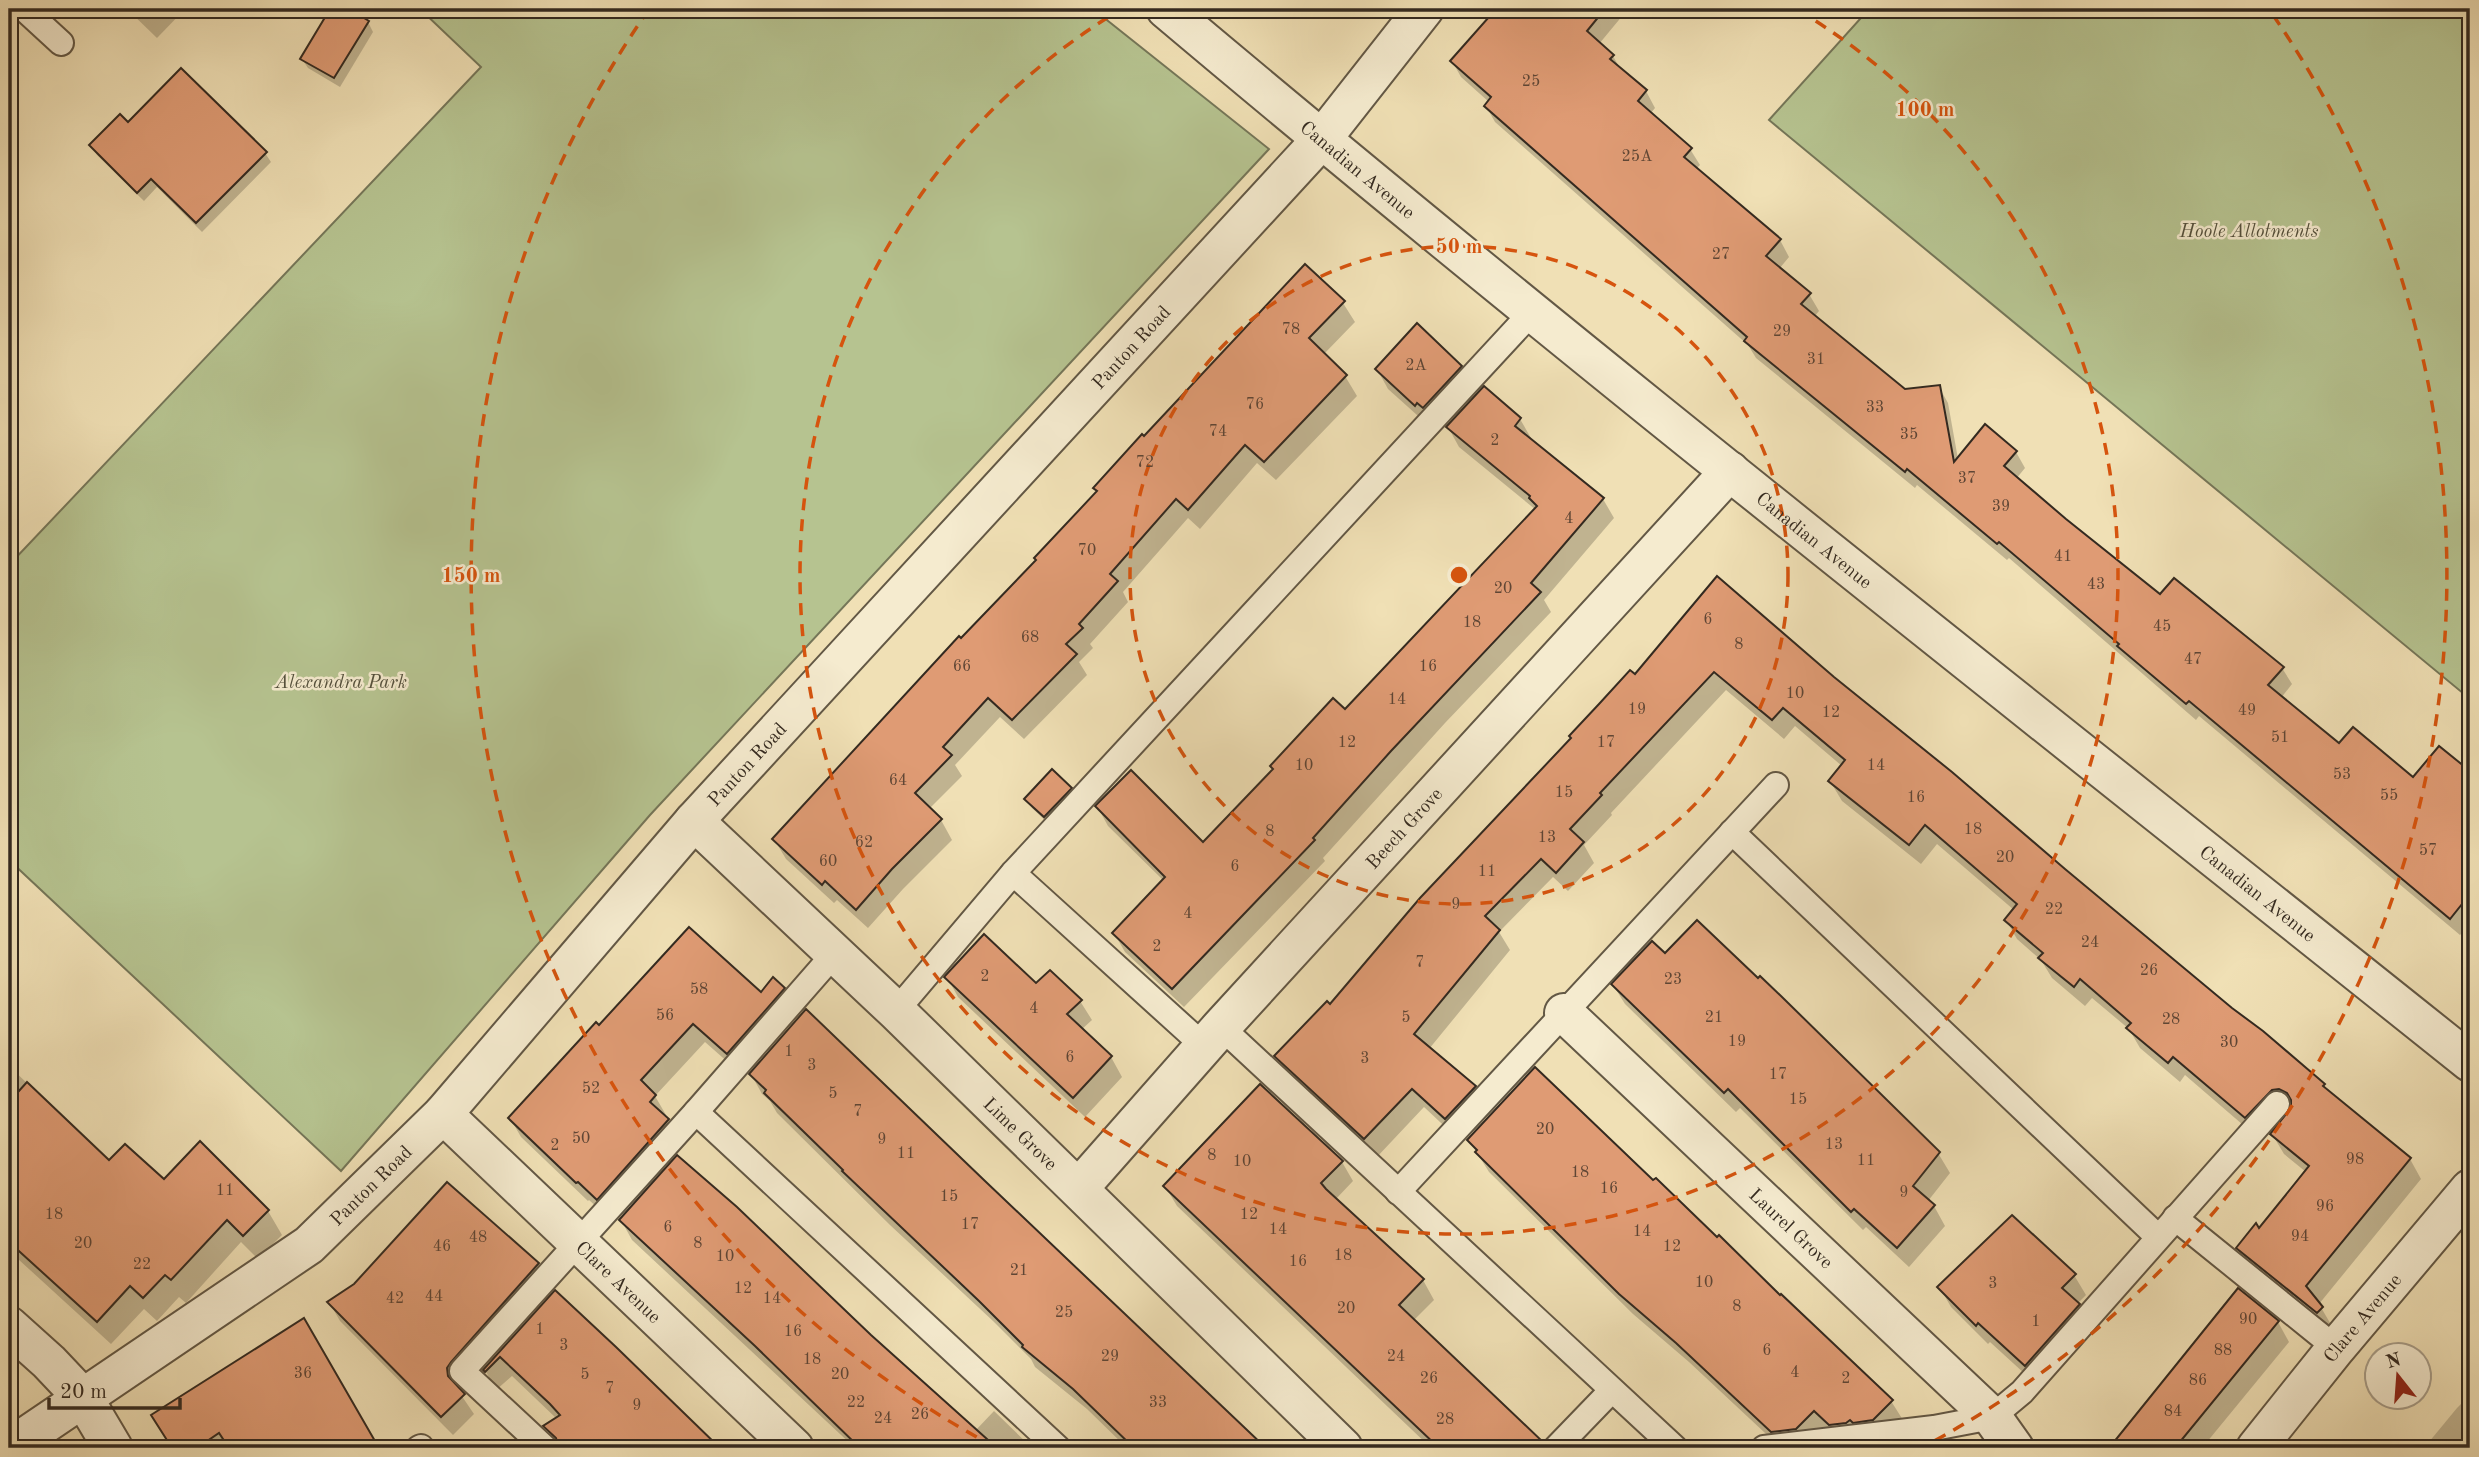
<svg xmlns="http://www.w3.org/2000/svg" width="2479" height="1457" viewBox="0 0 2479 1457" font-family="'Old Standard TT',serif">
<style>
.green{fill:#b6c390;stroke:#757658;stroke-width:2}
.shadow{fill:#0003}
.building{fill:#df9b74;stroke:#342a20;stroke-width:2}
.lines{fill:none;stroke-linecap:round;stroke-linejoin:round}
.service-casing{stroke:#635845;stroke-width:28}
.minor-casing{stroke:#635845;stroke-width:42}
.tertiary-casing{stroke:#635845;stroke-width:42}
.service{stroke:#f5ebcf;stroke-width:24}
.minor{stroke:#f5ebcf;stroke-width:38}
.tertiary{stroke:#f5ebcf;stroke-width:38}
.ring{fill:none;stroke:#d6540e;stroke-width:3.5;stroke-dasharray:12 9}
.labels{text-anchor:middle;stroke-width:5;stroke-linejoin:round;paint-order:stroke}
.number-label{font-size:16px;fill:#5f4635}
.street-label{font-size:19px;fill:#342a20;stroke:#f5ebcf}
.park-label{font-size:19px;font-style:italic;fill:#54503c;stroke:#f5ebcf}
.centre{fill:#d6540e;stroke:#f5ebcf;stroke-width:3.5}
.ring-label{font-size:21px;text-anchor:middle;font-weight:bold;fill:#d6540e;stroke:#f5ebcf;stroke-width:5;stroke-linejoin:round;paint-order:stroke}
</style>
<rect width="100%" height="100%" fill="#f0e0b5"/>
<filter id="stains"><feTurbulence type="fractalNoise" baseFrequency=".00286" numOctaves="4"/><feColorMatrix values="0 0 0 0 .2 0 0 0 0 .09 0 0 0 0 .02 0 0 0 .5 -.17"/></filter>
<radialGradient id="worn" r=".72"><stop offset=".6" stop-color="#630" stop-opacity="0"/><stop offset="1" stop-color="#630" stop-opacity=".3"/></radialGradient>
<g class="green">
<path d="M420,9H1093L1269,149L650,815L341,1171L9,860V565L481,67Z"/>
<path d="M1869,9H2470V699L1769,120Z"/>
</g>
<g class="shadow">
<path d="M127,9H185L157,38Z"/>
<path d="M332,9H345L368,22L373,32L340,87L308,68L302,59Z"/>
<path d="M1528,9H1628L1599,44L1613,56L1621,70L1646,91L1655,108L1650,114L1690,149L1700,165L1696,169L1780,240L1789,257L1779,269L1809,294L1819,311L1814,317L1905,391L1939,387L1948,403L1958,459L2016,452L2025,468L2016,479L2160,597L2282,668L2292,684L2281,698L2339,746L2353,729L2470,826V940L2462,933L2460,935L2199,716L2196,720L2009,558L2007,560L1917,485L1915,488L1756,358L1748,345L1495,122L1486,106L1489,102L1461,77L1452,61L1514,25Z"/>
<path d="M128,125L265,153L271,162L202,232L157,187L144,201L97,155L91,146Z"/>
<path d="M9,214L13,222L9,227Z"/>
<path d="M1343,303L1355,322L1323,355L1345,376L1357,396L1276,480L1257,463L1200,529L1188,518L1123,592L1128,602L1090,644L1093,648L1079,662L1087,675L1024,739L1000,717L955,765L962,776L929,809L941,820L952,840L903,889L868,928L837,900L834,903L786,859L774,839L1037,561L1098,493L1095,488L1145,439Z"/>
<path d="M1461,367L1472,386L1427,424L1388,389L1377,369Z"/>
<path d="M1520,419L1531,438L1529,440L1603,499L1614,518L1544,600L1551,612L1445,723L1323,858L1325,861L1184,1007L1125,952L1114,933L1164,881L1108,826L1097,806L1203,845L1345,711L1536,510L1459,447L1448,427Z"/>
<path d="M1717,578L1833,678L2262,1033L2324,1085L2328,1092L2410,1159L2421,1179L2319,1304L2333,1328L2329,1332L2249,1268L2238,1248L2259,1231L2306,1172L2284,1154L2272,1134L2293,1108L2283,1110L2257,1137L2185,1075L2180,1082L2140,1048L2129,1029L2092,998L2085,1006L2052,978L2041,960L2017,939L2006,920L2014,910L1937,844L1921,864L1842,801L1830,781L1842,766L1795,726L1784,739L1726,690L1611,813L1612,815L1584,845L1594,863L1568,891L1553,877L1499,932L1510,950L1429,1049L1475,1087L1486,1107L1457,1138L1424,1107L1376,1158L1288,1076L1277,1057L1330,1007L1635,677Z"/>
<path d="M1070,789L1076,798L1050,825L1032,808L1026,799Z"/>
<path d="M1665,956L1938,1153L1950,1173L1928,1201L1934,1206L1945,1226L1909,1267L1866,1227L1863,1230L1740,1108L1736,1112L1625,1004L1613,985Z"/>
<path d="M947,977L1036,985L1080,1001L1092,1020L1081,1030L1111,1057L1122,1077L1085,1117L958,997Z"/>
<path d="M783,989L794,1008L739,1072L705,1042L655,1096L666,1115L664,1117L679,1140L609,1218L589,1200L588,1201L521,1137L510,1118L599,1028Z"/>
<path d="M806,1011L1265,1448H1127L1087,1409L1035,1367L1031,1359L993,1321L890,1225L777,1113L770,1101L762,1094L751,1074Z"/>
<path d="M9,1051L14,1060L9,1065Z"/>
<path d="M9,1066L110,1162L164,1181L268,1211L282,1235L258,1259L241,1242L186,1303L179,1297L157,1321L144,1309L111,1344L18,1259L9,1247Z"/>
<path d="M1469,1140L1653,1183L1891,1401L1903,1420L1781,1448L1689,1362L1633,1314L1489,1172Z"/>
<path d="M1342,1162L1353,1181L1335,1200L1423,1280L1434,1300L1413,1321L1544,1448H1431L1177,1206L1165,1186Z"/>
<path d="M447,1184L538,1264L549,1283L461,1381L457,1389L474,1414L453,1435L340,1321L329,1302L355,1285Z"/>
<path d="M621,1220L975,1431L994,1411L1032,1448H855L632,1240Z"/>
<path d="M2074,1275L2086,1295L2077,1304L2090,1325L2037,1385L1990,1342L1988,1344L1951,1307L1940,1288Z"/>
<path d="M2239,1291L2278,1322L2289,1342L2202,1448H2111Z"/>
<path d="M555,1292L717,1448H559L546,1427L557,1419L512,1376L496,1390L485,1370Z"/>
<path d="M304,1320L377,1448H173L154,1416Z"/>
<path d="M2470,1395V1448H2424L2457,1408Z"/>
</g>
<g class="building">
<path d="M330,9H349L369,21L334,78L300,59Z"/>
<path d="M1496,9H1605L1587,31L1614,55L1610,59L1647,90L1638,101L1692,148L1684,157L1781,239L1766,256L1811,293L1801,304L1905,389L1940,385L1954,462L1985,424L2017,451L2004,466L2066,519L2160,594L2174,578L2284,667L2268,685L2339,743L2353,727L2413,777L2439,746L2470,771V894L2450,919L2189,701L2186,704L2117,646L2119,644L1999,542L1997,544L1907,469L1905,472L1744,341L1747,337L1484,106L1491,97L1450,61Z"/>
<path d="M181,68L267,152L196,223L151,179L137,193L89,145L120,114L128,122Z"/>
<path d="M1305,264L1345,301L1309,338L1347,375L1264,462L1245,445L1188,510L1176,499L1110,574L1118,581L1079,624L1083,628L1066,644L1077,654L1012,720L988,698L943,747L952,755L915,793L942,819L892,869L856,910L825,881L822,885L772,839L959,636L961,638L1036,560L1034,558L1097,491L1093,488L1142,434L1144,436Z"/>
<path d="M1417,323L1462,366L1423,408L1417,403L1415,406L1375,369Z"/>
<path d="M1484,386L1521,418L1515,426L1604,498L1531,583L1541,592L1391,751L1313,838L1315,840L1172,989L1112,933L1165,877L1095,806L1131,770L1203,842L1273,769L1270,766L1333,698L1345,709L1537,506L1529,498L1530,496L1446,427Z"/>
<path d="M1717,576L1834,677L1952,772L2065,869L2232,1008L2263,1031L2325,1084L2323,1086L2411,1158L2306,1286L2323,1307L2317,1313L2236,1248L2256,1223L2259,1228L2309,1166L2270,1134L2291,1108V1100L2287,1093L2279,1089L2272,1090L2245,1118L2173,1057L2168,1063L2126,1028L2131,1023L2080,979L2074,987L2038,958L2043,953L2004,920L2017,904L1925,825L1909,845L1828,781L1845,760L1783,708L1772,720L1714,672L1600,793L1602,795L1570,829L1584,842L1556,873L1541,859L1485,916L1500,930L1414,1034L1476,1086L1445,1119L1412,1089L1364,1139L1274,1056L1327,1001L1330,1004L1420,898L1571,738L1569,736L1599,704L1630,670L1635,674Z"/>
<path d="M1052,769L1072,788L1044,817L1024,799Z"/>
<path d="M1697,920L1758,978L1760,976L1781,996L1940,1152L1913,1186L1935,1205L1897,1248L1854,1209L1851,1212L1728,1089L1724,1093L1611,984L1652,941L1665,953Z"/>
<path d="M689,927L761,992L773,977L785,988L727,1054L693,1024L641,1080L656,1095L650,1102L669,1119L597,1200L578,1182L576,1183L508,1118L596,1022L599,1025Z"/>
<path d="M984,934L1036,983L1050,970L1082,1000L1067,1014L1112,1056L1073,1098L944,977Z"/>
<path d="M806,1009L985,1181L1266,1448H1134L1073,1389L1022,1347L1023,1345L979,1301L842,1171L843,1170L764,1093L766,1090L749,1074Z"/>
<path d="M1535,1067L1653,1180L1656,1178L1717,1237L1719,1235L1780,1295L1781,1294L1893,1400L1873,1420L1853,1423L1850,1420L1846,1423L1829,1425L1814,1411L1796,1429L1771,1432L1676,1343L1619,1294L1475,1152L1477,1150L1467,1140Z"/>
<path d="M27,1082L109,1160L125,1144L164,1179L200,1141L269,1210L243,1236L227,1220L171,1280L165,1275L143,1298L130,1286L97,1322L9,1242V1102Z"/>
<path d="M1260,1084L1343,1161L1321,1183L1326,1189L1424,1279L1399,1305L1543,1442L1542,1448H1439L1163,1186Z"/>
<path d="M677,1155L737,1207L871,1335L997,1448H860L755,1346L619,1220Z"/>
<path d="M447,1182L539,1263L451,1362L447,1368L448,1376L465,1394L441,1417L327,1302L354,1284Z"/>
<path d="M2012,1215L2076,1274L2062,1288L2080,1304L2025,1366L1978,1323L1976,1326L1937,1287Z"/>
<path d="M2238,1288L2279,1321L2175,1448H2109Z"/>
<path d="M555,1290L616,1347L720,1448H559L556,1438L543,1426L560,1415L550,1404L500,1357L485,1372L483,1370Z"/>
<path d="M304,1318L379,1448H229L219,1433L197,1448H172L151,1415Z"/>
</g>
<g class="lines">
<defs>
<g id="service">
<path d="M24,9L61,43"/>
<path d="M1732,832L2158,1237"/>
<path d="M1013,873L1205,1047"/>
<path d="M896,1011L1013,873L1533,311"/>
<path d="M1221,1027L1675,1448"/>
<path d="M696,1112L1058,1448"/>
<path d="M1398,1192L1776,785"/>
<path d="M2175,1218L2336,1348"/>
<path d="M419,1448L421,1447"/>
<path d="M545,1448L462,1371L696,1112L835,953"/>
<path d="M1556,1448L1611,1391"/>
<path d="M1764,1448L1934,1428L1992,1417L2022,1392L2277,1104"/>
</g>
<g id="minor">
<path id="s1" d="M694,821L896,1011L1343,1448"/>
<path id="s2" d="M1564,1013L1992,1417L2014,1448"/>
<path id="s3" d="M443,1114L794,1448"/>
<path id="s4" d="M1079,1188L1221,1027L1730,471"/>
<path d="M9,1326L49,1362L84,1399L113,1448"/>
<path id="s5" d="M9,1448L309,1245L443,1114L694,821L1321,140L1424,9"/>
<path id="s6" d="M2256,1448L2336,1348L2470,1189"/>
</g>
<g id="tertiary">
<path id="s7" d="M1166,9C1593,369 2034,713 2470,1062"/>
</g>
</defs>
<use href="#service" class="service-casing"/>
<use href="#minor" class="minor-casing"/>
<use href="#tertiary" class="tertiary-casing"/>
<use href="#service" class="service"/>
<use href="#minor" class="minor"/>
<use href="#tertiary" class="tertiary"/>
</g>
<g class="ring">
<circle cx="1459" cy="575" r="329"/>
<path d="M1798 10A659 659 0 1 1 1120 10"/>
<path d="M995 1447A988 988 0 0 1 645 15M2273 15A988 988 0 0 1 1923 1447"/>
</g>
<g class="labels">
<g class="number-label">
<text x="1531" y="86">25</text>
<text x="1637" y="161">25A</text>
<text x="1721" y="259">27</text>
<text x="1291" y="334">78</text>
<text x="1782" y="336">29</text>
<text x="1816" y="364">31</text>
<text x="1416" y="370">2A</text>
<text x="1255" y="409">76</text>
<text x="1875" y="412">33</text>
<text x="1218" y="436">74</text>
<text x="1909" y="439">35</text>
<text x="1495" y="445">2</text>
<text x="1145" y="467">72</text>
<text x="1967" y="483">37</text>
<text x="2001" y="511">39</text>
<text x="1569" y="523">4</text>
<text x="1087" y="555">70</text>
<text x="2063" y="561">41</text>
<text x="2096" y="589">43</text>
<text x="1503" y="593">20</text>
<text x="1708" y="624">6</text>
<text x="1472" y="627">18</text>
<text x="2162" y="631">45</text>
<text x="1030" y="642">68</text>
<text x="1739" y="649">8</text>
<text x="2193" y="664">47</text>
<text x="962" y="671">66</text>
<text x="1428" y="671">16</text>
<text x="1795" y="698">10</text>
<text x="1397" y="704">14</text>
<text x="1637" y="714">19</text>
<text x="2247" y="715">49</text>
<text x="1831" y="717">12</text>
<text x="2280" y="742">51</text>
<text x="1347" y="747">12</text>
<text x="1606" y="747">17</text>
<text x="1304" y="770">10</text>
<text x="1876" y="770">14</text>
<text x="2342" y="779">53</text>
<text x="898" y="785">64</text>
<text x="1564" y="797">15</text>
<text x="2389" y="800">55</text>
<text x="1916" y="802">16</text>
<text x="1973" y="834">18</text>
<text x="1270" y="836">8</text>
<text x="1547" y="842">13</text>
<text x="864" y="847">62</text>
<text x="2428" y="855">57</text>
<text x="2005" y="862">20</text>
<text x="828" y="866">60</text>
<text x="1235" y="871">6</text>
<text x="1487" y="876">11</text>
<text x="1456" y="909">9</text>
<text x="2054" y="914">22</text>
<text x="1188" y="918">4</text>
<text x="2090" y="947">24</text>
<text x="1157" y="951">2</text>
<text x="1420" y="967">7</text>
<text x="2149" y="975">26</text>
<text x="985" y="981">2</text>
<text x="1673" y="984">23</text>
<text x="699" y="994">58</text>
<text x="1034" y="1013">4</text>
<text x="665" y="1020">56</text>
<text x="1406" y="1022">5</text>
<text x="1714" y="1022">21</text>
<text x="2171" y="1024">28</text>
<text x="1737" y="1046">19</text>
<text x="2229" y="1047">30</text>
<text x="789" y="1056">1</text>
<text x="1070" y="1062">6</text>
<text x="1365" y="1063">3</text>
<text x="812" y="1070">3</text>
<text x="1778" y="1079">17</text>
<text x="591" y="1093">52</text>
<text x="833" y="1098">5</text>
<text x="1798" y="1104">15</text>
<text x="858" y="1116">7</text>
<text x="1545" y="1134">20</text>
<text x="581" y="1143">50</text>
<text x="882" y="1144">9</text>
<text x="1834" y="1149">13</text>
<text x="555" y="1150">2</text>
<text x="906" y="1158">11</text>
<text x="1212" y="1160">8</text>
<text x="2355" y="1164">98</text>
<text x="1866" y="1165">11</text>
<text x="1242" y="1166">10</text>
<text x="1580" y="1177">18</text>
<text x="1609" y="1193">16</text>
<text x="225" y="1195">11</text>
<text x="1904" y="1197">9</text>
<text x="949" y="1201">15</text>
<text x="2325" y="1211">96</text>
<text x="54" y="1219">18</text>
<text x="1249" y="1219">12</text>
<text x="970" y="1229">17</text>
<text x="668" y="1232">6</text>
<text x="1278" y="1234">14</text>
<text x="1642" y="1236">14</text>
<text x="2300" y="1241">94</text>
<text x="478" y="1242">48</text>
<text x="83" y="1248">20</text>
<text x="698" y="1248">8</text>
<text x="442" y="1251">46</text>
<text x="1672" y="1251">12</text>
<text x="1343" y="1260">18</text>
<text x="725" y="1261">10</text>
<text x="1298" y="1266">16</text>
<text x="142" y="1269">22</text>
<text x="1019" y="1275">21</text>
<text x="1704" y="1287">10</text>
<text x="1993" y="1288">3</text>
<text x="743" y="1293">12</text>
<text x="434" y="1301">44</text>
<text x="395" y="1303">42</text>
<text x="772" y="1303">14</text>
<text x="1737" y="1311">8</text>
<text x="1346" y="1313">20</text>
<text x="1064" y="1317">25</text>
<text x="2248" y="1324">90</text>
<text x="2036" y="1326">1</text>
<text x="540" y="1334">1</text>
<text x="793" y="1336">16</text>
<text x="564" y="1350">3</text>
<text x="1767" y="1355">6</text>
<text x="2223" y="1355">88</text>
<text x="1110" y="1361">29</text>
<text x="1396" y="1361">24</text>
<text x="812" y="1364">18</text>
<text x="1795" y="1377">4</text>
<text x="303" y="1378">36</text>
<text x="585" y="1379">5</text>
<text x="840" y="1379">20</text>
<text x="1429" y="1383">26</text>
<text x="1846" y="1383">2</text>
<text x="2198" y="1385">86</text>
<text x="610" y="1393">7</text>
<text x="856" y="1407">22</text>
<text x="1158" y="1407">33</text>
<text x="637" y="1410">9</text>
<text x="2173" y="1416">84</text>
<text x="920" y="1419">26</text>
<text x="883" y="1423">24</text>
<text x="1445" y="1424">28</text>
</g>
<g class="street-label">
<text dy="7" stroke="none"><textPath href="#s7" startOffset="250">Canadian Avenue</textPath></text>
<text dy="7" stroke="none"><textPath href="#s5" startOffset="1580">Panton Road</textPath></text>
<text dy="7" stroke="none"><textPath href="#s7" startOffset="838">Canadian Avenue</textPath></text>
<text dy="7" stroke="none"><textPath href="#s5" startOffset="1013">Panton Road</textPath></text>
<text dy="7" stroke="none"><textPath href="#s4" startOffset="485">Beech Grove</textPath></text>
<text dy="7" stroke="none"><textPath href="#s7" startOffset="1405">Canadian Avenue</textPath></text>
<text dy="7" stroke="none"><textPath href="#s1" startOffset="452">Lime Grove</textPath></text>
<text dy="7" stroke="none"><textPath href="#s5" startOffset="448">Panton Road</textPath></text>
<text dy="7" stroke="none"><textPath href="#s2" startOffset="313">Laurel Grove</textPath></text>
<text dy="7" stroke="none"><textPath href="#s3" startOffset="243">Clare Avenue</textPath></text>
<text dy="7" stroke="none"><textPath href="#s6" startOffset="168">Clare Avenue</textPath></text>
</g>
<g class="park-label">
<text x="2249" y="237">Hoole Allotments</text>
<text x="341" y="688">Alexandra Park</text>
</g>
</g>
<circle cx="1459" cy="575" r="10" class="centre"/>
<g class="ring-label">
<text x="1925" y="116">100 m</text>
<text x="1459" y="253">50 m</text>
<text x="471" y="582">150 m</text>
</g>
<rect width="2479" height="1457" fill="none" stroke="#f0e0b5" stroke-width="35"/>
<rect x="10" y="10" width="2458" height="1436" fill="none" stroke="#342a20" stroke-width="3.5"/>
<rect x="18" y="18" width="2444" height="1422" fill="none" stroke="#342a20" stroke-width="2"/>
<g transform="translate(2398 1376) rotate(343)"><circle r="33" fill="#f5ebcf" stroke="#a89e89" stroke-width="2"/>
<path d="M0-5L12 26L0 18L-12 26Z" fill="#8f2418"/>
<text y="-10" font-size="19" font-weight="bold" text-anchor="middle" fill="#342a20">N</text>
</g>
<path d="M49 1398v10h131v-10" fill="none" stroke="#342a20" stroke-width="3.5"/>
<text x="60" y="1398" font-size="21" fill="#342a20" stroke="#f5ebcf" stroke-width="5" paint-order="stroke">20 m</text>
<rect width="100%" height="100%" filter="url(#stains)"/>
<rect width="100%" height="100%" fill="url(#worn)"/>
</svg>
